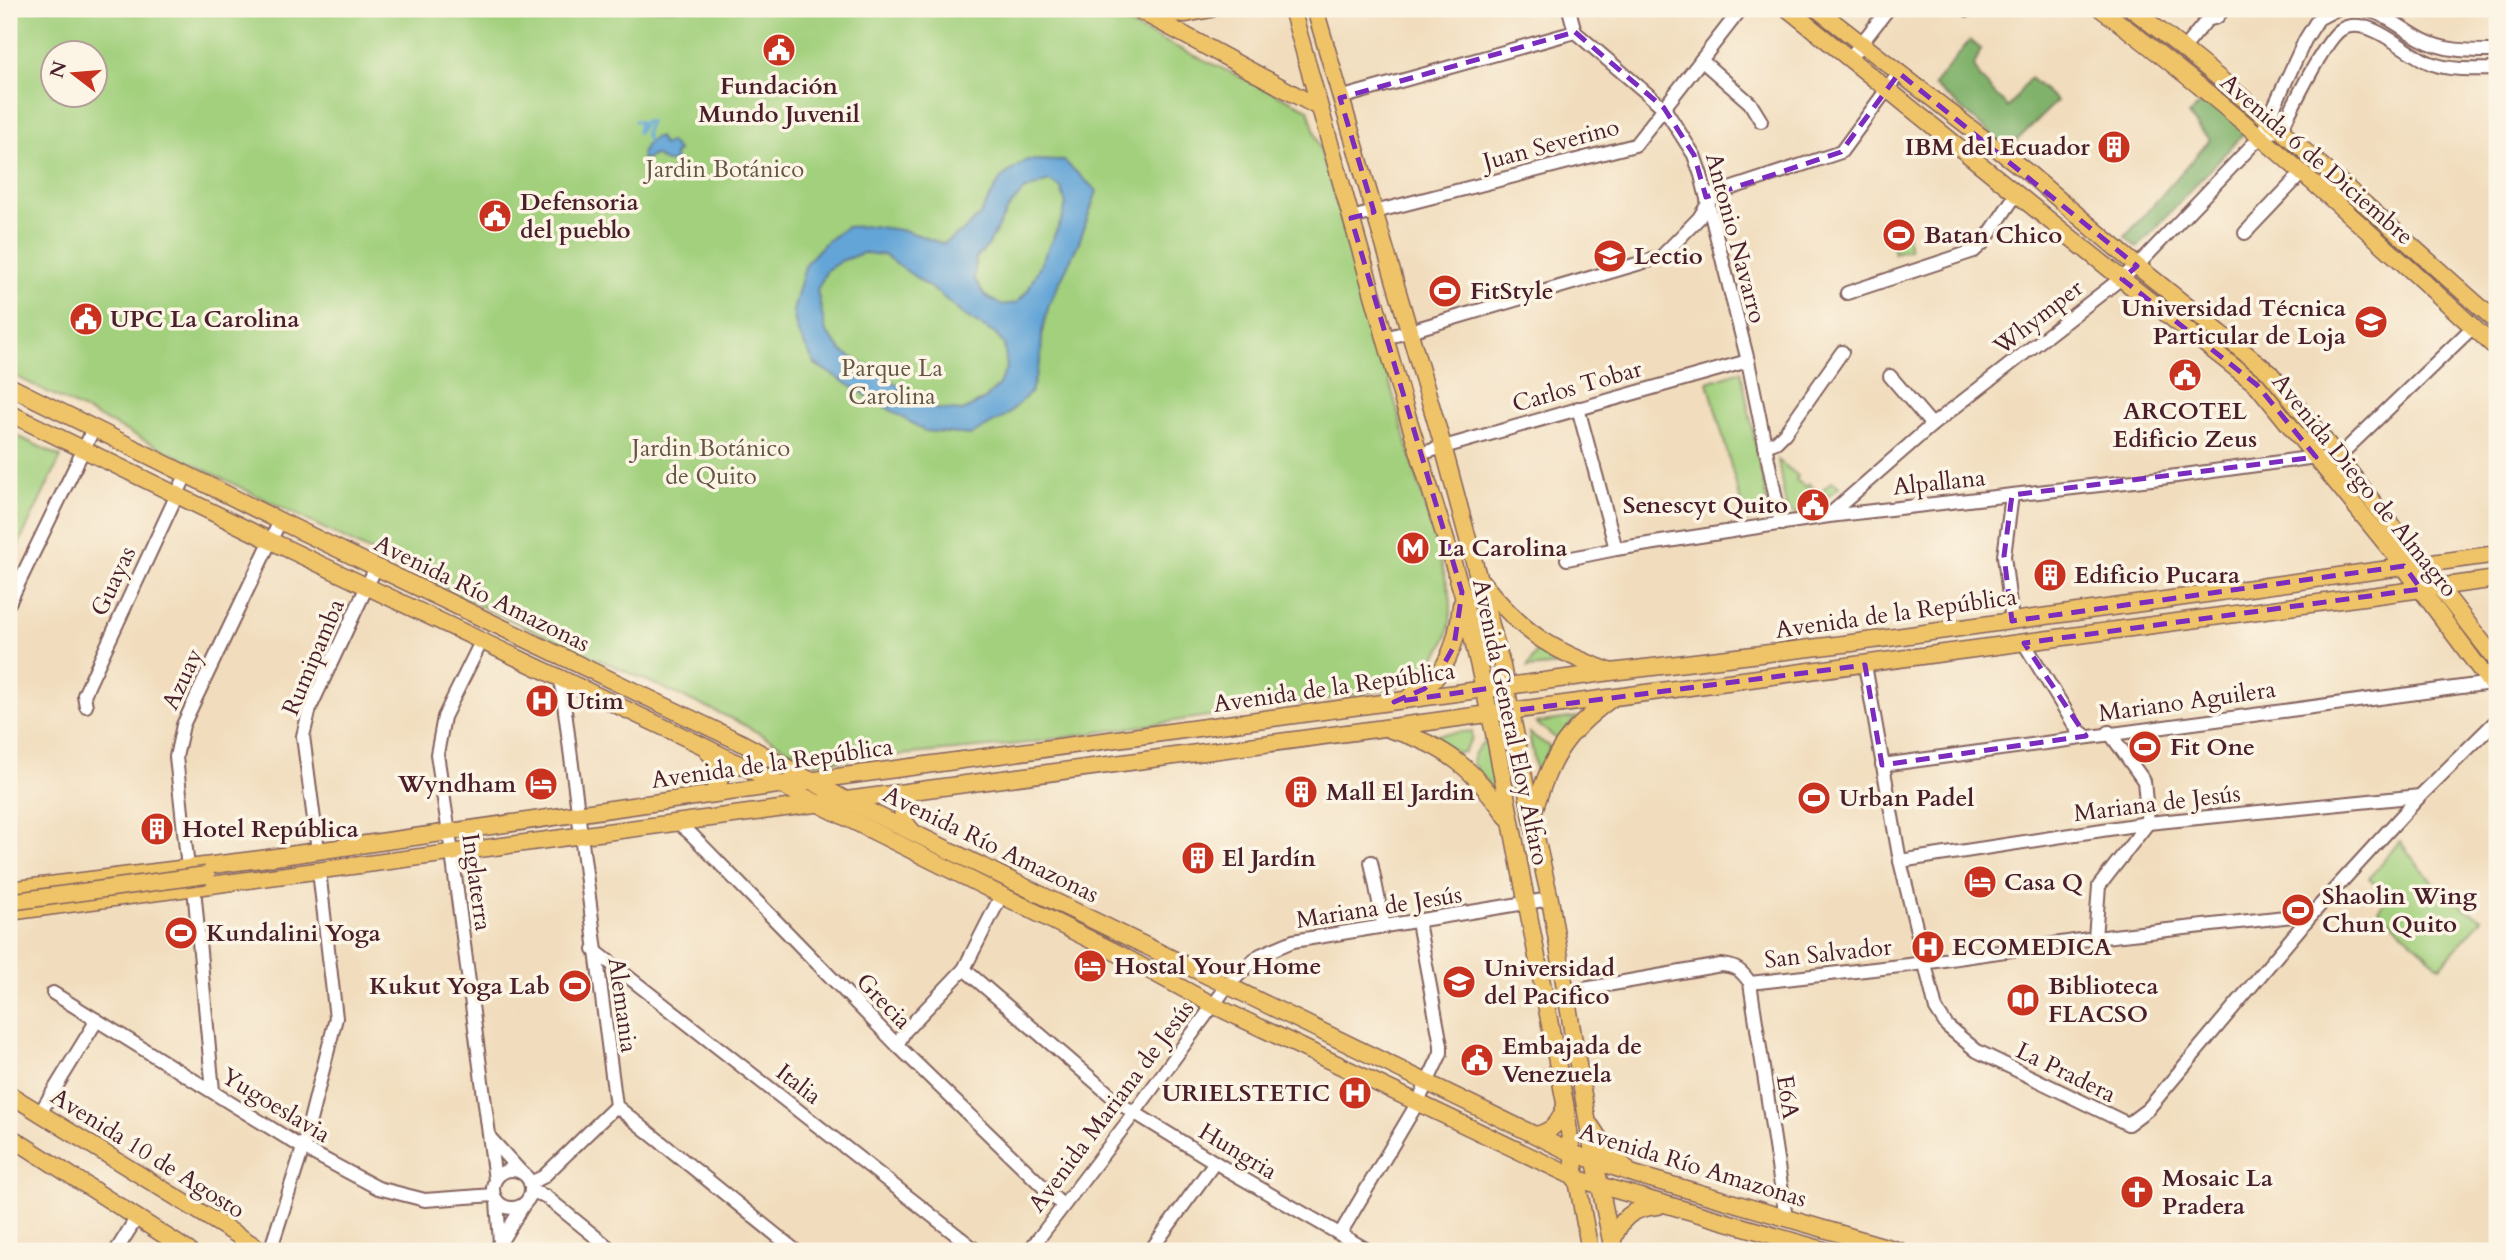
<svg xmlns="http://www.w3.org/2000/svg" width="2506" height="1260" viewBox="0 0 2506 1260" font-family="Cardo,serif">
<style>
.green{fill:#a2d07d;stroke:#767854;stroke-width:2;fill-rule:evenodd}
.forest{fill:#81b26c;stroke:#66684c;stroke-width:2}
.water{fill:#63a5d7;stroke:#566281;stroke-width:2;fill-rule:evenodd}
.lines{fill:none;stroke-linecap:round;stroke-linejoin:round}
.stream{stroke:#63a5d7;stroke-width:3.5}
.minor-casing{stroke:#84625e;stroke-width:16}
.major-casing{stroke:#84625e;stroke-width:19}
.minor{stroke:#fff;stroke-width:12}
.major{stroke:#efc469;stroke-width:16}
.major-bridge-casing{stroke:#84625e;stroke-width:19;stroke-linecap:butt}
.major-bridge{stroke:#efc469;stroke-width:16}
.marked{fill:none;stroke:#7b2cbf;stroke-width:5;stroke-dasharray:14 9;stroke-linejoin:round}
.labels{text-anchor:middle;stroke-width:7;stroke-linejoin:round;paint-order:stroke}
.poi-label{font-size:24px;font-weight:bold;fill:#4a1f2b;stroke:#fcf5e5;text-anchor:start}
.street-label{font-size:24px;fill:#4a1f2b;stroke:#fcf5e5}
.park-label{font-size:24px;fill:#645444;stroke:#fcf5e5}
</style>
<rect width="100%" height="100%" fill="#fcf5e5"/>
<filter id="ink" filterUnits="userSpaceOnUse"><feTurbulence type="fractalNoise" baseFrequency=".0143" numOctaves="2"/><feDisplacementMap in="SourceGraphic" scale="14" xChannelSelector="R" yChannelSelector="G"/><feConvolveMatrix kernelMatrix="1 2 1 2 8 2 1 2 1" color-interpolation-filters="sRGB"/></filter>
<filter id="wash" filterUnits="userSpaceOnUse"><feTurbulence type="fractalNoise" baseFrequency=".00686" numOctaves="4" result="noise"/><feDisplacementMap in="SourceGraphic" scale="28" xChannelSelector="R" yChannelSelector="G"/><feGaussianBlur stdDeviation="1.57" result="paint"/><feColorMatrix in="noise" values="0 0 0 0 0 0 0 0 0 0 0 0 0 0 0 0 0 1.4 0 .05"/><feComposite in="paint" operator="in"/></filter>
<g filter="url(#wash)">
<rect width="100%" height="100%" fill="#f1ddbd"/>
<g class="green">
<path d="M9,9H1096L1308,109L1375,331L1450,594C1456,643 1434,669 1391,689L1020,744L813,763L737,721L495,613L9,373ZM52,52H94V94H52Z"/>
<path d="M1903,218L1910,249L1894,253L1887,222Z"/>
<path d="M1741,371L1770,517L1746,521L1708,382Z"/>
<path d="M11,433L61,457L9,564V437Z"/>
<path d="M1778,460L1798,476L1796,480L1806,487L1809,484L1819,493L1832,481L1840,487L1810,509L1795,514L1786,508Z"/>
<path d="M1539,647L1572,664L1527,668Z"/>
<path d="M1577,717L1557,739L1536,723Z"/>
<path d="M1472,731V738L1464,752L1458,753L1423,736Z"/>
<path d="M1529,733L1550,747L1538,780Z"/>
<path d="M1487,740L1497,795L1472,763C1472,755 1480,744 1487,740Z"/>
<path d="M2400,841C2426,878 2443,896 2482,919L2440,967L2379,910L2387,899L2369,878Z"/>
</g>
<g class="forest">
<path d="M1970,40L1981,49L1974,66L1981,79L2008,108L2030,78L2057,101L2008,149L1934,85Z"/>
<path d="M2206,99L2243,128L2242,135L2137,248L2125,237L2210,140L2188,115Z"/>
</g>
<g class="water">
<path d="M655,137H659L663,145L670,142L678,151L674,155L675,159L673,162H666L654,155L646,159H642C641,146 649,143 655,137Z"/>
<path d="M1027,160L1064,161L1097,191L1079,242L1049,304L1042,333L1041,358L1031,392L1007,415L971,435L925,431L815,364L797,331L793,311L806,263L826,242L846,227L871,226L907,231L943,244L963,231L979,216L1002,177ZM1049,181L1061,188L1066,204L1062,219L1028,290L1017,303L1001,305L984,295L974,278L976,258L988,246L1007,210L1023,191ZM863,253L884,255L942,296L962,314L995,334L1004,344L1007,367L998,386L985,399L963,411L937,409L843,352L826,332L817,290L827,270L841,261Z"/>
</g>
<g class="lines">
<path class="stream" d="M635,121L640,122L638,132L645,121L650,122L645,133L648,141"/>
</g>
</g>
<g filter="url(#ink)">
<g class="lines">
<defs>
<g id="minor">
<path d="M1569,9L1575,32L1664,108L1694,155L1701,175L1748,361L1781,524"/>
<path d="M1967,9L1968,10"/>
<path d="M2363,9C2385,13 2402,29 2421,39C2445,52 2471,51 2497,51"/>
<path d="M2207,20L2217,17L2224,9"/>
<path d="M2184,48L2207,20L2211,9"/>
<path d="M1850,58L1888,9"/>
<path d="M1701,60L1750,103L1761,121"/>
<path d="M1340,98L1575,32"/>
<path d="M2273,132L2281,130C2291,110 2326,37 2342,29C2370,14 2407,56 2433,64C2453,71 2476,69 2497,69"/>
<path d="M1351,218L1635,145L1741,9"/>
<path d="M2245,233L2301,174"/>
<path d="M1847,293L1974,251L1984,242L2017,193"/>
<path d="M1386,338L1661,257L1699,218L1714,194L1841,152L1899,73"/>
<path d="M1890,376L1932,425"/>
<path d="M1578,408L1616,549"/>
<path d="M1765,446L1776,442L1785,433L1842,352"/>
<path d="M1419,454L1748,361"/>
<path d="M2338,457L2473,327"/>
<path d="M1829,515L1932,425L2137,266L2260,137L2305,40L2318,19L2337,9"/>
<path d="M1567,559L1616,549L1829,516L2169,477L2316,457"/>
<path d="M9,603L94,428"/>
<path d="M2012,621L2004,556L2012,495"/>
<path d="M481,642L444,717L437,754L452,853L495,1180"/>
<path d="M2024,643L2077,729L2086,736"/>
<path d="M1865,665L1900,861L1936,1009L1947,1026L1977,1051L2128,1124L2148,1109L2312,914L2420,796L2497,720"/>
<path d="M561,680L616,1106L796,1251"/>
<path d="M86,706L84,695L186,475"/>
<path d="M1882,765L2491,683L2497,684"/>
<path d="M678,823L691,834L897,1045L1063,1206"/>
<path d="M318,850L303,736L310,708L376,567"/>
<path d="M1900,861L2148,823L2420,796"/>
<path d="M1371,862L1384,927"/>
<path d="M188,868L176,757L183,725L280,521"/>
<path d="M194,888L213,1091"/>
<path d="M2095,938L2099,886L2148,823L2144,781L2109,732"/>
<path d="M594,950L977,1251"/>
<path d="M964,969L1122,1105L1226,1169L1369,1251"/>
<path d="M1750,983L1909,965L2095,938L2312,914"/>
<path d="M1567,992L1721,965C1736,966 1742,971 1750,983L1786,1218"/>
<path d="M53,993L303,1148L378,1188L425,1200L494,1195"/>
<path d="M897,1045L905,1031L964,969L1001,896"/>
<path d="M40,1113L97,1020"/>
<path d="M490,1138L521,1172"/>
<circle cx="512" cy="1189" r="19"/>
<path d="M530,1183L543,1177L616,1106"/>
<path d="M531,1191L545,1196L613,1251"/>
<path d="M497,1201L500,1243"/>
<path d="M1340,1234L1418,1102L1441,1053V1045L1418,922"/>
<path d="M116,1251L137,1217"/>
<path d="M270,1251L303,1148L336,1018L319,871"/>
<path d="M495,1251L524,1204"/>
<path d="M1029,1251L1129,1120L1228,985L1260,955L1293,941L1550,899"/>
<path d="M1150,1251L1215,1162"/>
</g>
<g id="major">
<path d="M1292,9L1405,408L1462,592L1494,733L1565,1103L1572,1153L1590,1251"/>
<path d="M1315,9L1443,446L1502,666L1535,833L1550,899L1590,1136L1613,1251"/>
<path d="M1788,9L2122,279L2257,385L2399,560L2497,692"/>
<path d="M1817,9L2027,172L2137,266L2270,373L2338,457L2497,661"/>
<path d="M2101,9C2240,113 2370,232 2497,349"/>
<path d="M2132,9C2260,106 2377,216 2497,322"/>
<path d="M1140,11L1318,107"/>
<path d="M1148,12L1186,14L1211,9"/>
<path d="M9,386L280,521L742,743L846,800L1572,1153L1637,1175L1900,1251"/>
<path d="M9,413L271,541L699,744L1123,956L1213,1005L1578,1179L1827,1251"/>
<path d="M1481,581C1522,632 1548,649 1609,671"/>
<path d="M1410,696C1446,682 1458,640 1461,605"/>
<path d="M1391,730C1447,745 1475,771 1507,817"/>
<path d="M708,752C725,767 724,777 712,794"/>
<path d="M1533,813C1552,757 1562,735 1611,699"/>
<path d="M913,832C900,819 897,801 914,791"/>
<path d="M9,890L261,859L778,785L1611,672L1852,643L2497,554"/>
<path d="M9,912L2497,579"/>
<path d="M9,1094L263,1251"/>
<path d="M1591,1126L1604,1146L1626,1168"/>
<path d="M1536,1135C1553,1131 1560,1122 1565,1106"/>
<path d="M9,1136L189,1251"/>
<path d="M1612,1243C1620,1218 1632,1208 1658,1206"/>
</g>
</defs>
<use href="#minor" class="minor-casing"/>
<use href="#major" class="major-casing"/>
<use href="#minor" class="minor"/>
<use href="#major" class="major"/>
<defs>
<path id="major-bridge" d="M9,902L206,875"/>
</defs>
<use href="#major-bridge" class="major-bridge-casing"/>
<use href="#major-bridge" class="major-bridge"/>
</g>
</g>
<path class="marked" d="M1575,32L1664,108L1694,155L1706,197L1841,152L1899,73L2137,266L2122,279L2257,385L2316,457L2012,495L2004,556L2012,621L2404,566L2421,589L2024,643L2086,736L1882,765L1865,665L1511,711L1506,686L1394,702L1424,689L1439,673L1454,646L1462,592L1351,218L1374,212L1340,98Z"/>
<defs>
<symbol id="civic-disc" viewBox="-11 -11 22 22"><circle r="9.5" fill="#c8321e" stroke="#fcf5e5"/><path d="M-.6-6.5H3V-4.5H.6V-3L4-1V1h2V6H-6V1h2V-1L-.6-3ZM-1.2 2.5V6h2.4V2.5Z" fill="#fff"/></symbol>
<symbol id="building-disc" viewBox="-11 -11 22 22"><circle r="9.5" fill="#c8321e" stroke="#fcf5e5"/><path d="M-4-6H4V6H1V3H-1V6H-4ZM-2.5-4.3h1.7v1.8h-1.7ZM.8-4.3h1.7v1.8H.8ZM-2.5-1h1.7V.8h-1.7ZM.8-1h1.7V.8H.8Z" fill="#fff"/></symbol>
<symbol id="stadium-disc" viewBox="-11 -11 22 22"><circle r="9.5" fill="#c8321e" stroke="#fcf5e5"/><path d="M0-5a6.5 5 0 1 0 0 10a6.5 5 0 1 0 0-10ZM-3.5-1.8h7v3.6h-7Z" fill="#fff"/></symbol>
<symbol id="school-disc" viewBox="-11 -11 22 22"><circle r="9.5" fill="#c8321e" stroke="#fcf5e5"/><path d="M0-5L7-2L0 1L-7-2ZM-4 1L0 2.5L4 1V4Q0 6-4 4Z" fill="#fff"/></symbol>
<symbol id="university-disc" viewBox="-11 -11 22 22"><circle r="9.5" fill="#c8321e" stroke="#fcf5e5"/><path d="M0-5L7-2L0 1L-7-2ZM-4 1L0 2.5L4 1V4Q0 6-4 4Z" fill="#fff"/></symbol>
<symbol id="metro-disc" viewBox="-11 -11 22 22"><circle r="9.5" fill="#c8321e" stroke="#fcf5e5"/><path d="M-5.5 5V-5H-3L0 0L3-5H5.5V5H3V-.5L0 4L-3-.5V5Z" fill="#fff"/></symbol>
<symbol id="hospital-disc" viewBox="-11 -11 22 22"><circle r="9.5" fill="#c8321e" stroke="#fcf5e5"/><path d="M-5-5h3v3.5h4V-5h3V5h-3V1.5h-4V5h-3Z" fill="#fff"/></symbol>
<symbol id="hotel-disc" viewBox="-11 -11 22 22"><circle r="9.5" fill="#c8321e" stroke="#fcf5e5"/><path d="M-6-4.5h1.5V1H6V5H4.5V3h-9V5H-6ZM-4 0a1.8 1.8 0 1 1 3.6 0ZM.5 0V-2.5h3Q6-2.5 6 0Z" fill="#fff"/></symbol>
<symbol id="library-disc" viewBox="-11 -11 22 22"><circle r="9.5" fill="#c8321e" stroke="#fcf5e5"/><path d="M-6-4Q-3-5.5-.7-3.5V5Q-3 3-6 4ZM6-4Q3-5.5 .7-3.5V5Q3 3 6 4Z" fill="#fff"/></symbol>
<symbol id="church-disc" viewBox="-11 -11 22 22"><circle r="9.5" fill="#c8321e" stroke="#fcf5e5"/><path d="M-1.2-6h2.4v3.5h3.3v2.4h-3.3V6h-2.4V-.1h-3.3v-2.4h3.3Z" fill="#fff"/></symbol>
</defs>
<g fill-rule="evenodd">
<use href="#civic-disc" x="760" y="31" width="38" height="38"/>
<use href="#building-disc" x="2095" y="128" width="38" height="38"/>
<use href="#civic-disc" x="476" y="197" width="38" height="38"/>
<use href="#stadium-disc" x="1880" y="216" width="38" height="38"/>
<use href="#school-disc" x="1591" y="237" width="38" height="38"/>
<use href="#stadium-disc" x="1426" y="272" width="38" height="38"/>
<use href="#civic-disc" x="67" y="300" width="38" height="38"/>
<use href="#university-disc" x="2352" y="303" width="38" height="38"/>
<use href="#civic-disc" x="2166" y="356" width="38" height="38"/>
<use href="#civic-disc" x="1794" y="486" width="38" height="38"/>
<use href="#metro-disc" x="1394" y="529" width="38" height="38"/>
<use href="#building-disc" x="2031" y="556" width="38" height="38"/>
<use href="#hospital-disc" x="523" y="682" width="38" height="38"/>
<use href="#stadium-disc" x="2126" y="728" width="38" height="38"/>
<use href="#hotel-disc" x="522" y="765" width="38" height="38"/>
<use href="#building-disc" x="1282" y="773" width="38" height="38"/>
<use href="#stadium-disc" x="1795" y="779" width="38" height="38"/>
<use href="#building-disc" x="138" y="810" width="38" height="38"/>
<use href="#building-disc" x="1179" y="839" width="38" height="38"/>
<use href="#hotel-disc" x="1961" y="863" width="38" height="38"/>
<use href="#stadium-disc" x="2279" y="891" width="38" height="38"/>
<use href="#stadium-disc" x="162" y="914" width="38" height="38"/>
<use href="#hospital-disc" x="1909" y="928" width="38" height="38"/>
<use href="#hotel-disc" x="1071" y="947" width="38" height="38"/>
<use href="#university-disc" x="1440" y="963" width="38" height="38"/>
<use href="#stadium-disc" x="556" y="967" width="38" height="38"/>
<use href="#library-disc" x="2004" y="981" width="38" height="38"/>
<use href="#civic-disc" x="1458" y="1041" width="38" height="38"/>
<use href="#hospital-disc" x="1336" y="1074" width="38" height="38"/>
<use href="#church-disc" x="2118" y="1173" width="38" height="38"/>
</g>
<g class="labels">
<g class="poi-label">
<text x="779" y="94" text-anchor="middle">Fundación<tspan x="779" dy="28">Mundo Juvenil</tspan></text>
<text x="2090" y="155" text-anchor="end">IBM del Ecuador</text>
<text x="520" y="210">Defensoria<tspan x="520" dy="28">del pueblo</tspan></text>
<text x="1924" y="243">Batan Chico</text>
<text x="1634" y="264">Lectio</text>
<text x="1470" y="299">FitStyle</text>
<text x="2346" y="316" text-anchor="end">Universidad Técnica<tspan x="2346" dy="28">Particular de Loja</tspan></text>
<text x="110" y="327">UPC La Carolina</text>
<text x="2185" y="419" text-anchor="middle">ARCOTEL<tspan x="2185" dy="28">Edificio Zeus</tspan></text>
<text x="1788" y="513" text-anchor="end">Senescyt Quito</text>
<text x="1438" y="556">La Carolina</text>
<text x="2074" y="583">Edificio Pucara</text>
<text x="566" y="709">Utim</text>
<text x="2170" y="755">Fit One</text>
<text x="516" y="792" text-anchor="end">Wyndham</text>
<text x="1326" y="800">Mall El Jardin</text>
<text x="1839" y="806">Urban Padel</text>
<text x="182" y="837">Hotel República</text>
<text x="1222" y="866">El Jardín</text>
<text x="2004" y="890">Casa Q</text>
<text x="2322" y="904">Shaolin Wing<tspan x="2322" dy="28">Chun Quito</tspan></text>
<text x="206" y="941">Kundalini Yoga</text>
<text x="1952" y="955">ECOMEDICA</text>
<text x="1114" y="974">Hostal Your Home</text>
<text x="1484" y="976">Universidad<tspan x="1484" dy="28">del Pacifico</tspan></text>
<text x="550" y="994" text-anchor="end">Kukut Yoga Lab</text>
<text x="2048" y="994">Biblioteca<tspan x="2048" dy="28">FLACSO</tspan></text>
<text x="1502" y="1054">Embajada de<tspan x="1502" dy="28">Venezuela</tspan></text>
<text x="1330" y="1101" text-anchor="end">URIELSTETIC</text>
<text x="2162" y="1186">Mosaic La<tspan x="2162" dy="28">Pradera</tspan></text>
</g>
<g class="street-label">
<text transform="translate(1551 144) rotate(-15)" y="8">Juan Severino</text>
<text transform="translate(2317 159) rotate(41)" y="8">Avenida 6 de Diciembre</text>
<text transform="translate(1736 238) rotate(75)" y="8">Antonio Navarro</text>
<text transform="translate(2038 317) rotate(-38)" y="8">Whymper</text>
<text transform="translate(1577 386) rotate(-16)" y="8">Carlos Tobar</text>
<text transform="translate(1939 482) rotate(-6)" y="8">Alpallana</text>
<text transform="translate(2365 485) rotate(51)" y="8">Avenida Diego de Almagro</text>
<text transform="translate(113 581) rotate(-65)" y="8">Guayas</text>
<text transform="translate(482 593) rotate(26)" y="8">Avenida Río Amazonas</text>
<text transform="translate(1896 613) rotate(-8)" y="8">Avenida de la República</text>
<text transform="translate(313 657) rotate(-67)" y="8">Rumipamba</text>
<text transform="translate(182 679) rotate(-65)" y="8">Azuay</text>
<text transform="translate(1334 687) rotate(-8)" y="8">Avenida de la República</text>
<text transform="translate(2187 701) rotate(-8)" y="8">Mariano Aguilera</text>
<text transform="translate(1511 722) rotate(78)" y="8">Avenida General Eloy Alfaro</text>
<text transform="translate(772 763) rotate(-8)" y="8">Avenida de la República</text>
<text transform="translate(2157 803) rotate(-7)" y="8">Mariana de Jesús</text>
<text transform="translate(991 844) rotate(26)" y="8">Avenida Río Amazonas</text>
<text transform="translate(477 882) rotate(82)" y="8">Inglaterra</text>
<text transform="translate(1379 907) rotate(-9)" y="8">Mariana de Jesús</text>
<text transform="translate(1828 953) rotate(-6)" y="8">San Salvador</text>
<text transform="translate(884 1001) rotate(46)" y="8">Grecia</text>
<text transform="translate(623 1005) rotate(82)" y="8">Alemania</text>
<text transform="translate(2066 1072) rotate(26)" y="8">La Pradera</text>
<text transform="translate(799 1084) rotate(38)" y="8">Italia</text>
<text transform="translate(1788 1097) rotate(81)" y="8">E6A</text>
<text transform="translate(276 1105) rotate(31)" y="8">Yugoeslavia</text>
<text transform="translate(1111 1106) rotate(-53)" y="8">Avenida Mariana de Jesús</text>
<text transform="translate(1238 1151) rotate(31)" y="8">Hungria</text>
<text transform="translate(148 1153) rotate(32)" y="8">Avenida 10 de Agosto</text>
<text transform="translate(1693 1165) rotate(17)" y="8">Avenida Río Amazonas</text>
</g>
<g class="park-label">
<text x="725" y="177">Jardin Botánico</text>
<text x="892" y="376">Parque La<tspan x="892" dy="28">Carolina</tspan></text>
<text x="711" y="456">Jardin Botánico<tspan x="711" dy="28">de Quito</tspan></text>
</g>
</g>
<rect width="2506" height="1260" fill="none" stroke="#fcf5e5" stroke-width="35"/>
<g transform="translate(74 74) rotate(286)"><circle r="33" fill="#fcf5e5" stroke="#b59f9b" stroke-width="2"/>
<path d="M0-5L12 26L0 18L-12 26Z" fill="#c8321e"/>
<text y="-10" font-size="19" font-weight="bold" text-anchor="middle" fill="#4a1f2b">N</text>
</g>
</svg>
